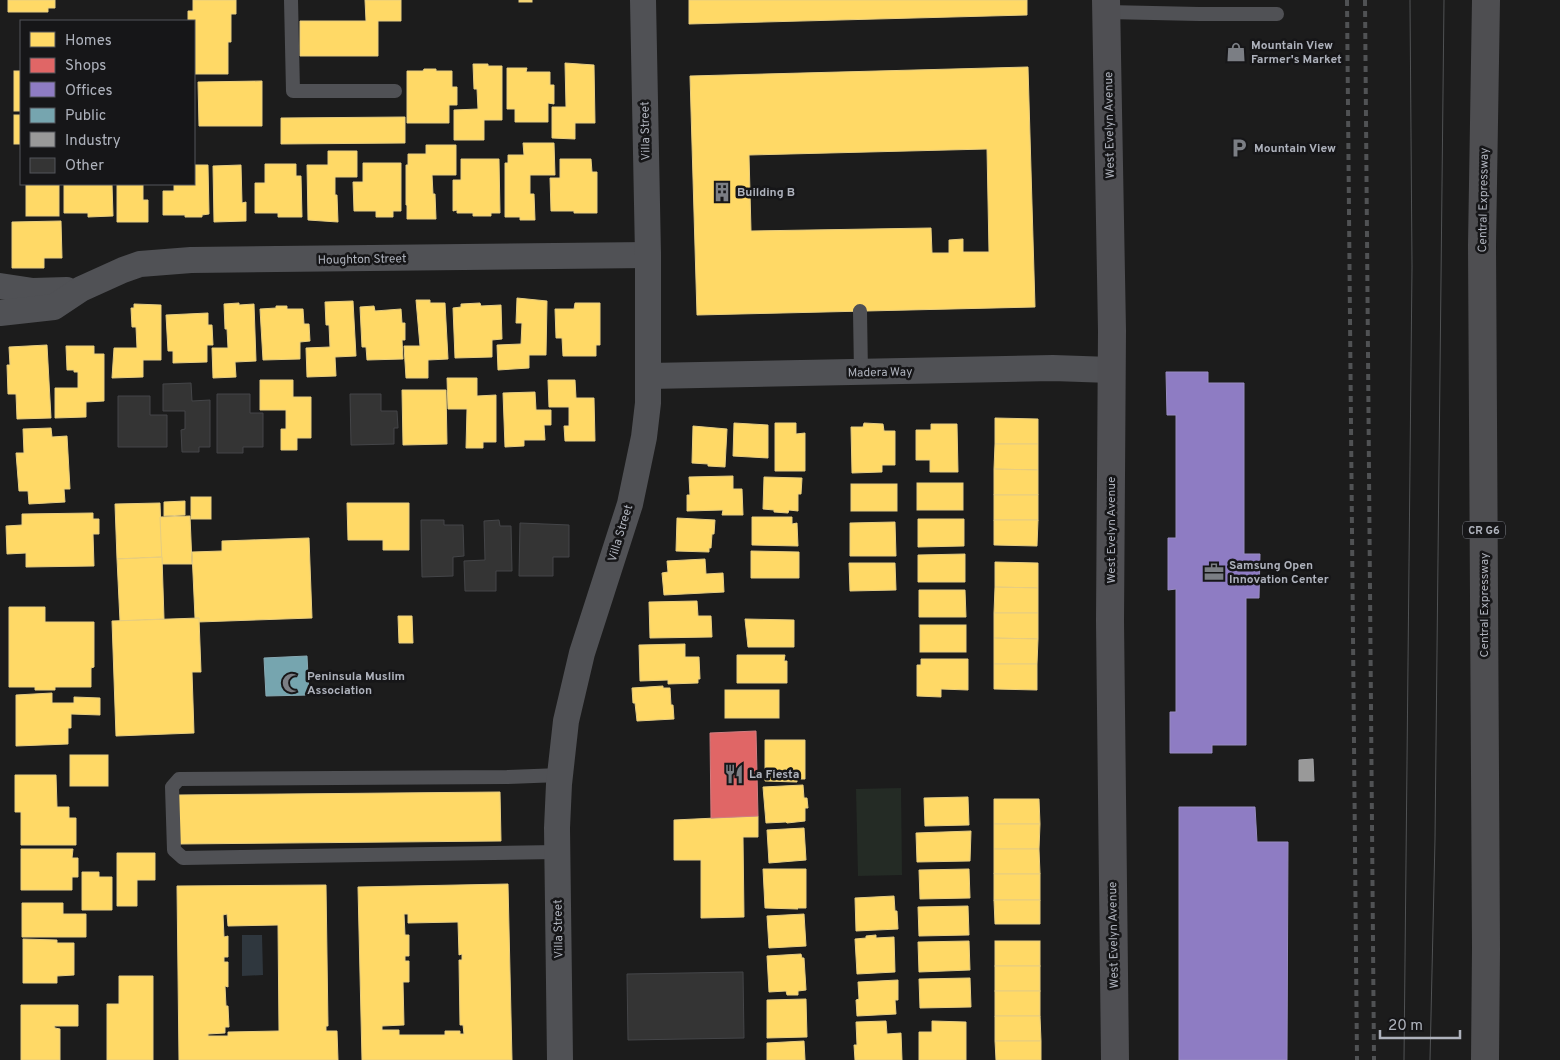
<svg xmlns="http://www.w3.org/2000/svg" width="1560" height="1060" viewBox="0 0 1560 1060" font-family="Overpass,sans-serif">
<style>
.green{fill:#242b25}
.water{fill:#2f373e}
.homes{fill:#ffd966;stroke:#e7cd80;fill-rule:evenodd}
.shops{fill:#e06666;stroke:#d17d80}
.offices{fill:#8e7cc3;stroke:#988cc1}
.public{fill:#76a5af;stroke:#87a9b3}
.industry{fill:#999;stroke:#9fa0a4}
.building{fill:#343434;stroke:#444548}
.lines{fill:none;stroke-linecap:round;stroke-linejoin:round}
.service{stroke:#505155;stroke-width:14}
.minor{stroke:#505155;stroke-width:26}
.secondary{stroke:#4f4f53;stroke-width:28}
.trunk{stroke:#4e4e51;stroke-width:28}
.tram{stroke:#505254;stroke-width:1}
.rail{stroke:#505254;stroke-width:4;stroke-dasharray:6 5;stroke-linecap:butt}
.labels{text-anchor:middle;stroke-width:5;stroke-linejoin:round;paint-order:stroke}
.shield{fill:#161618;stroke:#80838b;stroke-width:1}
.shield-label{font-size:11px;font-weight:bold;fill:#aeb2bc}
.poi-label{font-size:12px;font-weight:bold;fill:#aeb2bc;stroke:#161618;text-anchor:start}
.street-label{font-size:12px;fill:#aeb2bc;stroke:#161618}
</style>
<rect width="100%" height="100%" fill="#1c1c1c"/>
<path class="green" d="M901,788L902,875L858,876L856,789Z"/>
<path class="water" d="M242,935H262L263,975L242,976Z"/>
<g class="homes">
<path d="M8,0H55V8H48V12H8Z"/>
<path d="M193,0H236V14H231V42H228V74H194V21H188V11H193Z"/>
<path d="M365,0H401V21H378V56H300V21H366Z"/>
<rect x="519" y="0" width="13" height="2"/>
<path d="M689,0H1027V15L689,24Z"/>
<path d="M565,63L594,65L595,123H575V139L552,138V107H566Z"/>
<path d="M473,64H488V66H502V120H484V140H454V110L478,109L477,89H474Z"/>
<path d="M1028,67L1035,307L697,315L690,76ZM987,149L989,252H963V239L949,240V253H932L931,228L751,231L749,155Z"/>
<path d="M507,68H527L526,72H550V85H554V104L548,103V122H515V109H507Z"/>
<path d="M424,69H436V71H452V87H457V105H449V123H407V71H423Z"/>
<rect x="14" y="71" width="7" height="40"/>
<path d="M262,81V126H199L198,82Z"/>
<rect x="14" y="115" width="7" height="29"/>
<path d="M405,117V143L281,144V118Z"/>
<path d="M523,143H554L555,175H530V194H534L535,220H520V217H505V163H508V155H524Z"/>
<path d="M426,145H456V175H432L433,194H435L436,219H407V205H406V165H408V154H426Z"/>
<path d="M328,151H357V177H335V195H337L338,222L308,220L307,165H328Z"/>
<path d="M461,159H499L500,213H491V216H473V213H457V210L453,211V180H461Z"/>
<path d="M560,159H591L592,172H597V213H574V211H551L550,178H560Z"/>
<path d="M363,163H401V211H393V217H376V211H354L353,182H363Z"/>
<path d="M265,164H296V176H301L302,217H278V213H255V183H265Z"/>
<path d="M194,165H208L209,214L202,215V217H185V215H163V191H174V184H194Z"/>
<path d="M241,165L242,203L246,202V221L214,222L213,166Z"/>
<rect x="26" y="184" width="33" height="32"/>
<path d="M64,184H112L113,216L88,217V213H64Z"/>
<path d="M117,184H143V200H148V222H117Z"/>
<path d="M61,221L62,258H44V268H12V222Z"/>
<path d="M517,298L547,301L546,355H529V368L498,370L497,345L521,344L522,323H516Z"/>
<path d="M416,300H430V303H445L448,359L428,360V378H406L404,346H420Z"/>
<path d="M353,301L356,356L335,357L336,376L307,377L306,348L330,347L329,325H326L325,302Z"/>
<path d="M239,303V305L254,304L256,361L235,362L236,377L213,378L212,348H228L227,329H225L224,304Z"/>
<path d="M480,303L481,306L501,305L502,339L492,340V357L455,358L453,308L461,307V304Z"/>
<path d="M575,303H600V345H596V356H563L562,338H556L555,309H574Z"/>
<path d="M134,304L161,305V360H143V377L112,378L114,348H137L136,327H132L131,308H134Z"/>
<path d="M276,306H287V309H303L304,324H309L310,341L300,342V359L263,360L260,309L276,308Z"/>
<path d="M374,306L375,311L401,309L402,323H405V340H402L403,359L367,360L366,347H362L360,307Z"/>
<path d="M208,313V325H212L213,345H207V362L173,363V351H168L166,315Z"/>
<path d="M47,345L51,418L17,419L16,394H8L7,365H10L9,347Z"/>
<path d="M66,346H94V354H104V401L86,402V417L55,418V388H78V372H74V370H67Z"/>
<path d="M447,378H477V396L496,395V442H483V448H466L467,409H448Z"/>
<path d="M260,380H293V397H311V438H297V450H281V429H286V410H260Z"/>
<path d="M548,380H575L576,398H594L595,441H565L564,426H569V407H549Z"/>
<path d="M402,390H446L447,444L403,445Z"/>
<path d="M535,392L536,410H551V425H544L545,440H524V446L505,447L503,393Z"/>
<path d="M995,418L1038,419V444H995Z"/>
<path d="M734,423L768,425V458L733,456Z"/>
<path d="M775,423H796V434L805,433V471H775Z"/>
<path d="M864,423L883,424L884,431H895V465H882V472L852,473L851,427H863Z"/>
<path d="M931,424H957L958,472H930V460H916V430H931Z"/>
<path d="M693,426L727,429L725,467L708,466V464L692,463Z"/>
<path d="M51,428L52,437L67,436L70,489H64L65,502L29,504L28,491H19L16,453H24L23,429Z"/>
<path d="M995,444H1038V470L994,469Z"/>
<path d="M994,469L1038,470V495H994Z"/>
<path d="M733,476V489H742L743,515H722L723,510L687,511V495H690L689,477Z"/>
<path d="M764,477L802,478L801,494H798V511L789,510L788,513L774,512V510L763,509Z"/>
<rect x="917" y="483" width="46" height="27"/>
<rect x="851" y="484" width="46" height="27"/>
<rect x="994" y="495" width="44" height="25"/>
<rect x="191" y="497" width="20" height="22"/>
<path d="M185,501V515L164,516V502Z"/>
<path d="M160,503L162,557L117,559L115,504Z"/>
<path d="M347,503H409V550H383V540H348Z"/>
<path d="M93,513V519H99V534H93L94,566L26,567V553L7,554L6,526L22,525V514Z"/>
<path d="M190,516L192,564H162L160,517Z"/>
<path d="M752,517H792V524L797,523L798,546L752,545Z"/>
<path d="M677,518L715,520L714,534H712L711,548H709V552L676,551Z"/>
<path d="M918,519H964V546L918,547Z"/>
<path d="M994,520H1038L1037,546L994,545Z"/>
<path d="M895,522L896,556H850V523Z"/>
<path d="M309,538L312,618L198,622L199,618H195L192,552L222,551V541Z"/>
<path d="M751,551L799,552V578H751Z"/>
<path d="M965,554V582H918V555Z"/>
<path d="M162,557L164,619L120,621L117,559Z"/>
<path d="M705,559L706,574L723,573L724,592L664,595L662,573L668,572L667,561Z"/>
<path d="M995,562L1038,563V588L995,587Z"/>
<path d="M849,563H895L896,590L850,591Z"/>
<path d="M995,587L1038,588V613H994Z"/>
<path d="M919,590H965L966,617H919Z"/>
<path d="M697,601L698,616H711L712,637L650,638L649,602Z"/>
<path d="M9,607H45V622H94V667L91,668V687H55V690H35V687H9Z"/>
<path d="M994,613H1038V639L994,638Z"/>
<path d="M398,616H412L413,643H399Z"/>
<path d="M199,618L201,672H192L194,733L116,736L112,621Z"/>
<path d="M745,619L794,620V647H748Z"/>
<rect x="920" y="625" width="46" height="27"/>
<path d="M994,638L1038,639L1037,664H994Z"/>
<path d="M685,644V657H699L700,679H698V683L668,684V680L640,681L639,645Z"/>
<path d="M737,655H785L784,661H787V683H737Z"/>
<path d="M921,659H968V690L941,689V697L917,696V665H921Z"/>
<path d="M994,664H1037V690L994,689Z"/>
<path d="M663,686V688H670L671,705H673L674,719L637,721L635,703H633L632,688Z"/>
<rect x="725" y="690" width="54" height="28"/>
<path d="M52,693V703H74V697L100,698V715L71,714V728H68V744L16,746V695Z"/>
<path d="M765,740H805V779H797V782L765,781Z"/>
<rect x="70" y="755" width="38" height="31"/>
<path d="M15,775H56L57,807H69V818H76V845H21V812H15Z"/>
<path d="M803,785L804,798H807L808,808H805V821L787,823L786,822L766,823L763,787Z"/>
<path d="M500,792L501,841L179,844L178,795Z"/>
<path d="M968,797L969,825L925,826L924,798Z"/>
<path d="M994,799H1039L1040,824H994Z"/>
<path d="M758,816V837H743L744,917L701,918V860H674V820Z"/>
<path d="M994,824H1040L1039,849H994Z"/>
<path d="M804,828L806,860L769,863L767,830Z"/>
<path d="M971,831L970,861L917,862L916,833Z"/>
<path d="M21,849H73L72,858H78V877H72V890H21Z"/>
<path d="M994,849H1039L1040,874H994Z"/>
<path d="M117,853H155V880H137V906H117Z"/>
<path d="M763,869H806V908H797L798,909L765,908Z"/>
<path d="M969,869L970,898L920,899L919,870Z"/>
<path d="M82,872H99V877H112V910H82Z"/>
<rect x="994" y="874" width="46" height="26"/>
<path d="M508,884L512,1060H362L358,887ZM404,914H408V923L458,922L459,955L462,954V960H459L460,1025H463L464,1034H460V1031H445V1035H399V1030H382V1026L404,1025L403,982H409V961H405V956H409V935H405Z"/>
<path d="M326,885L328,1026H326V1031H337L338,1060H179L177,886ZM227,914L228,926L278,925L279,1031L228,1032V1036H208V1034L225,1033V1027H229L228,1006H226L225,986L228,987V962H224V957H228V936L224,937L223,915Z"/>
<path d="M894,896L895,911H897L898,929L856,931L855,898Z"/>
<path d="M994,900H1040V924H995Z"/>
<path d="M22,903H63V914H86V937H22Z"/>
<path d="M968,906L969,935L919,936L918,907Z"/>
<path d="M804,914L806,946L769,948L767,916Z"/>
<path d="M876,935V938L894,937L895,972L857,974L855,939L866,938V936Z"/>
<path d="M23,939L57,940V943H74V975L57,976V983H23Z"/>
<path d="M969,941L970,970L919,972L918,942Z"/>
<rect x="995" y="941" width="45" height="25"/>
<path d="M801,954L802,958H804L806,990L798,991V995H787L786,991L769,992L767,956Z"/>
<rect x="995" y="966" width="45" height="25"/>
<path d="M119,976H153V1060H107V1004H119Z"/>
<path d="M970,978L971,1007L920,1008L919,979Z"/>
<path d="M898,980V1000H895L896,1014L857,1016L856,1000L859,999L858,982Z"/>
<rect x="995" y="991" width="45" height="25"/>
<path d="M806,999L807,1037L767,1038V1000Z"/>
<path d="M21,1005H78V1026H54L55,1028L60,1029V1060H21Z"/>
<path d="M995,1016H1040L1041,1041H995Z"/>
<path d="M886,1021L887,1034L901,1033L902,1060H855L854,1045H857L856,1022Z"/>
<path d="M932,1021L966,1022V1060H919V1032H932Z"/>
<path d="M804,1041L805,1060H767V1043Z"/>
<path d="M995,1041H1041V1060H996Z"/>
</g>
<path class="shops" d="M756,731L758,816L711,818L710,733Z"/>
<g class="offices">
<path d="M1166,372H1208V383H1244V554H1260L1259,598H1246V745H1212V753H1170V712H1176V589L1168,590V538H1176V415H1167Z"/>
<path d="M1179,807H1255L1257,842H1288L1287,1060H1179Z"/>
</g>
<path class="public" d="M307,656L309,695L266,696L264,658Z"/>
<path class="industry" d="M1313,759L1314,781H1299V760Z"/>
<g class="building">
<path d="M191,383L192,401L210,400V447H199V452H182L181,430L185,429V411H163V384Z"/>
<path d="M217,394H250V413H263V447H243V453H217Z"/>
<path d="M350,394H381V411H397L398,428H394V444L351,445Z"/>
<path d="M118,396H150V415H167V447H118Z"/>
<path d="M421,520H444V525H463L464,556L453,557V576L422,577Z"/>
<path d="M499,520L500,526H511L512,571H496V591H465L464,561L485,560L484,521Z"/>
<path d="M520,523L569,525V557H553V576H519Z"/>
<path d="M743,972L744,1038L628,1040L627,974Z"/>
</g>
<g class="lines">
<g class="service">
<path d="M291,0L293,91H395"/>
<path d="M1107,12L1199,14H1277"/>
<path d="M860,311L861,373"/>
<path d="M557,852L183,858L174,850L172,787L179,779L507,777L560,775"/>
</g>
<g class="minor">
<path d="M0,286L33,291L67,290"/>
<path d="M0,313L54,307L81,289L123,270L140,264L191,260L648,255"/>
<path d="M649,376L1053,368L1111,370"/>
<path d="M560,1060L557,828L559,784L566,721L582,653L630,504L644,437L648,403V255L643,0"/>
</g>
<path class="secondary" d="M1106,0L1112,331L1110,621L1115,1060"/>
<path class="trunk" d="M1485,1060L1486,949L1482,245L1486,0"/>
<g class="tram">
<path d="M1404,1060L1412,267L1410,0"/>
<path d="M1430,1060L1435,839L1444,0"/>
</g>
<g class="rail">
<path d="M1347,0L1357,1060"/>
<path d="M1365,0L1374,1060"/>
</g>
</g>
<defs>
<symbol id="shop-bare" viewBox="-9 -9 18 18"><path d="M-5-2.5h2.3a2.7 3.5 0 0 1 5.4 0H5L5.5 6h-11ZM-1.5-2.5h3a1.5 2.3 0 0 0-3 0Z" fill="#7b7e84" stroke="#161618" stroke-width="2.5" paint-order="stroke"/></symbol>
<symbol id="parking-bare" viewBox="-9 -9 18 18"><path d="M-3.5-5.5H1a3.5 3.5 0 0 1 0 7H-1V5.5H-3.5ZM-1-3.4V-.6H.8a1.4 1.4 0 0 0 0-2.8Z" fill="#7b7e84" stroke="#161618" stroke-width="2.5" paint-order="stroke"/></symbol>
<symbol id="building-bare" viewBox="-9 -9 18 18"><path d="M-4-6H4V6H1V3H-1V6H-4ZM-2.5-4.3h1.7v1.8h-1.7ZM.8-4.3h1.7v1.8H.8ZM-2.5-1h1.7V.8h-1.7ZM.8-1h1.7V.8H.8Z" fill="#7b7e84" stroke="#161618" stroke-width="2.5" paint-order="stroke"/></symbol>
<symbol id="office-bare" viewBox="-9 -9 18 18"><path d="M-6-3h4V-5.5h4V-3h4V5H-6ZM-1-4.5V-3h2v-1.5ZM-6 0V1H6V0Z" fill="#7b7e84" stroke="#161618" stroke-width="2.5" paint-order="stroke"/></symbol>
<symbol id="mosque-bare" viewBox="-9 -9 18 18"><path d="M3.5-4.9A6 6 0 1 0 3.5 4.9A5 5 0 1 1 3.5-4.9Z" fill="#7b7e84" stroke="#161618" stroke-width="2.5" paint-order="stroke"/></symbol>
<symbol id="restaurant-bare" viewBox="-9 -9 18 18"><path d="M-5-6h1v4h1v-4h1v4h1v-4h1v5L-1.5 .5V6h-2V.5L-5-1ZM5-6V6H3V1.5H1.5Q1.5-4 5-6Z" fill="#7b7e84" stroke="#161618" stroke-width="2.5" paint-order="stroke"/></symbol>
</defs>
<g fill-rule="evenodd">
<use href="#shop-bare" x="1222" y="38" width="28" height="28"/>
<use href="#parking-bare" x="1225" y="134" width="28" height="28"/>
<use href="#building-bare" x="708" y="178" width="28" height="28"/>
<use href="#office-bare" x="1200" y="558" width="28" height="28"/>
<use href="#mosque-bare" x="278" y="669" width="28" height="28"/>
<use href="#restaurant-bare" x="720" y="760" width="28" height="28"/>
</g>
<g class="labels">
<rect class="shield" x="1463" y="521.5" width="42" height="17" rx="4"/>
<g class="shield-label">
<text x="1484" y="534">CR G6</text>
</g>
<g class="poi-label">
<text x="1251" y="49">Mountain View<tspan x="1251" dy="14">Farmer's Market</tspan></text>
<text x="1254" y="152">Mountain View</text>
<text x="737" y="196">Building B</text>
<text x="1229" y="569">Samsung Open<tspan x="1229" dy="14">Innovation Center</tspan></text>
<text x="307" y="680">Peninsula Muslim<tspan x="307" dy="14">Association</tspan></text>
<text x="749" y="778">La Fiesta</text>
</g>
<g class="street-label">
<text transform="translate(1109 125) rotate(-91)" y="4">West Evelyn Avenue</text>
<text transform="translate(645 131) rotate(-91)" y="4">Villa Street</text>
<text transform="translate(1483 200) rotate(-89)" y="4">Central Expressway</text>
<text transform="translate(362 259) rotate(-1)" y="4">Houghton Street</text>
<text transform="translate(880 372) rotate(-1)" y="4">Madera Way</text>
<text transform="translate(1111 530) rotate(-90)" y="4">West Evelyn Avenue</text>
<text transform="translate(620 533) rotate(-73)" y="4">Villa Street</text>
<text transform="translate(1484 605) rotate(-90)" y="4">Central Expressway</text>
<text transform="translate(558 929) rotate(-91)" y="4">Villa Street</text>
<text transform="translate(1113 935) rotate(-91)" y="4">West Evelyn Avenue</text>
</g>
</g>
<rect x="20" y="20" width="175" height="165" fill="#161618" stroke="#53545a"/>
<rect x="30" y="32" width="25" height="15" fill="#ffd966" stroke="#53545a"/>
<text x="65" y="45" font-size="15" fill="#aeb2bc">Homes</text>
<rect x="30" y="58" width="25" height="15" fill="#e06666" stroke="#53545a"/>
<text x="65" y="70" font-size="15" fill="#aeb2bc">Shops</text>
<rect x="30" y="82" width="25" height="15" fill="#8e7cc3" stroke="#53545a"/>
<text x="65" y="95" font-size="15" fill="#aeb2bc">Offices</text>
<rect x="30" y="108" width="25" height="15" fill="#76a5af" stroke="#53545a"/>
<text x="65" y="120" font-size="15" fill="#aeb2bc">Public</text>
<rect x="30" y="132" width="25" height="15" fill="#999999" stroke="#53545a"/>
<text x="65" y="145" font-size="15" fill="#aeb2bc">Industry</text>
<rect x="30" y="158" width="25" height="15" fill="#343434" stroke="#53545a"/>
<text x="65" y="170" font-size="15" fill="#aeb2bc">Other</text>
<path d="M1380 1030v8h80v-8" fill="none" stroke="#aeb2bc" stroke-width="2.5"/>
<text x="1388" y="1030" font-size="15" fill="#aeb2bc" stroke="#161618" stroke-width="4" paint-order="stroke">20 m</text>
</svg>
